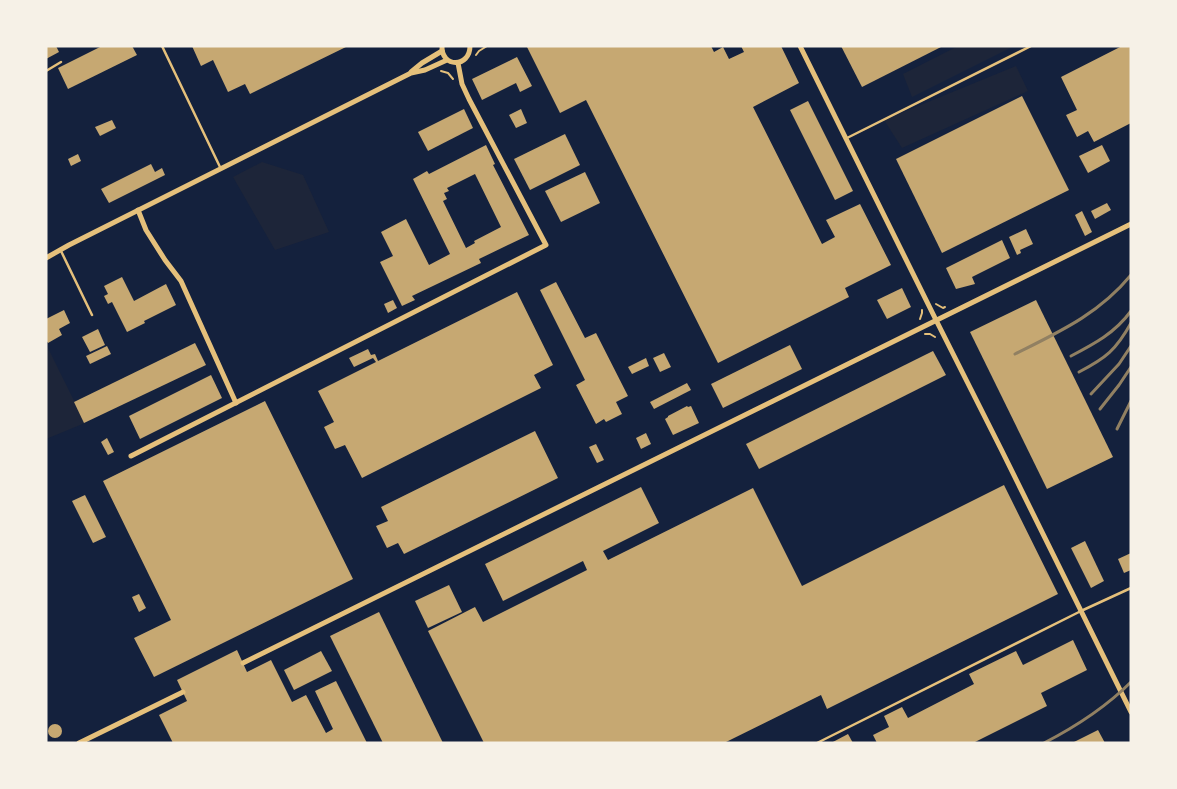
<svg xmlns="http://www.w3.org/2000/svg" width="1177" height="789" viewBox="0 0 1177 789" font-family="'Work Sans',sans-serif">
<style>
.green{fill:#1d2539}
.building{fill:#c6a872;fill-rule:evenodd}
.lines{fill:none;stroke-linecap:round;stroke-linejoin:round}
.path{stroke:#e5c07b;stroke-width:2}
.service{stroke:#e5c07b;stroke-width:2.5}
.minor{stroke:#e5c07b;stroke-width:5}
.rail{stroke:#918062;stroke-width:3}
</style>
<rect width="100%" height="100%" fill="#14213d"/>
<g class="green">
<path d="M958,46H1014L912,97L903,74Z"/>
<path d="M1016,66L1028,91L902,148L884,120Z"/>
<path d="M262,162L303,175L329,232L275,250L233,177Z"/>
<path d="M46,344L85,423L46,439Z"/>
</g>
<g class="building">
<path d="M46,46H56L59,52L46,59Z"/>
<path d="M102,46H132L137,55L68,89L58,68Z"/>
<path d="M192,46H348L250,94L245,84L228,92L213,60L201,66Z"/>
<path d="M528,46H711L714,52L723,47L729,59L744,52L741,46H781L799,83L753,107L822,244L835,237L826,220L860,204L891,265L845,288L849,297L718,363L586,100L560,113L527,47Z"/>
<path d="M841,46H943L862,87Z"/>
<path d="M1122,46H1131V123L1094,142L1088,131L1077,137L1066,115L1077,110L1061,77Z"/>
<path d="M517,57L532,86L520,92L516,83L482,100L472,79Z"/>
<path d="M1022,96L1069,190L942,253L896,159Z"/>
<path d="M808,101L853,191L835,200L790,110Z"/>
<path d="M464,109L473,128L428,151L418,132Z"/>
<path d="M521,109L527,123L516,128L509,115Z"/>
<path d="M112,120L116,128L100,136L95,127Z"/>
<path d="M565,134L580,165L530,190L514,159Z"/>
<path d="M486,145L495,164L493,165L529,235L479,259L481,263L412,296L415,300L402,306L380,262L393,256L381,232L406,219L429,265L450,254L413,179L427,171L429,174ZM475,174L501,227L474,241L475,243L466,248L443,201L447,199L444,193L449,191L447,188Z"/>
<path d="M1102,145L1110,161L1088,173L1079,156Z"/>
<path d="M78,154L81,161L71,166L68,159Z"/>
<path d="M151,164L155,172L162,168L165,175L109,203L101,189Z"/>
<path d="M585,172L600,203L561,222L545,191Z"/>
<path d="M1107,203L1111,210L1095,219L1091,211Z"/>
<path d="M1082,211L1092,232L1085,236L1075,215Z"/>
<path d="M1026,229L1033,244L1020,250L1021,253L1017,255L1009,237Z"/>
<path d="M1002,240L1010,258L972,277L975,284L956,289L946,268Z"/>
<path d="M122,277L134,301L166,284L176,305L144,321L145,323L127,332L112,302L108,304L104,296L108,294L104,286Z"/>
<path d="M556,282L585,338L596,333L628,396L616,402L622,414L606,422L604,419L596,424L576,385L585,380L540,290Z"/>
<path d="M902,288L911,307L887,319L877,300Z"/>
<path d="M517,292L553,365L534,375L541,388L362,478L345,445L335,449L324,427L334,422L318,391L376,362L373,358L354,367L349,358L368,349L371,355L375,354L378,361Z"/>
<path d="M393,300L397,308L388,313L384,304Z"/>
<path d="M1036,300L1113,457L1047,489L970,332Z"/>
<path d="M64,310L70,323L59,329L62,335L48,343L46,340V319Z"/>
<path d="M98,329L105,345L90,352L82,337Z"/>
<path d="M195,343L206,365L84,423L74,402Z"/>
<path d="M790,345L802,369L723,408L711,384Z"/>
<path d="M107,346L111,354L90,364L86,356Z"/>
<path d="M933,351L946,375L759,469L746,444Z"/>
<path d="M664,353L671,367L660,372L653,358Z"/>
<path d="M646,358L649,366L632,374L628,367Z"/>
<path d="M211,375L222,398L140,439L129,416Z"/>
<path d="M687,383L691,390L654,409L650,402Z"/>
<path d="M265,401L353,579L154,677L134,638L171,620L103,481Z"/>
<path d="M687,406L688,407L691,406L699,423L673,435L665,419L668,417V416Z"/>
<path d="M535,431L558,478L404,554L398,543L387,548L376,526L388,521L381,507Z"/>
<path d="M646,433L651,444L641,449L636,438Z"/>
<path d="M107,438L114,452L108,455L101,442Z"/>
<path d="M596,444L604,460L597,463L589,447Z"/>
<path d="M1004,485L1058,594L827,709L821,695L724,743H484L428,631L475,607L483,622L587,570L583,561L503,601L485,564L641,487L659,523L603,551L608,560L753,488L802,586Z"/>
<path d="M85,495L106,537L93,543L72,501Z"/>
<path d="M1085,541L1104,581L1091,588L1071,548Z"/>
<path d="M1131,553V570L1124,573L1118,559Z"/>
<path d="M449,585L462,612L428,628L415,601Z"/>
<path d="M139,594L146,608L139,612L132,597Z"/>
<path d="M379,612L443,743H383L330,636Z"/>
<path d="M1073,640L1087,670L1041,693L1047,706L973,743H877L873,735L889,727L884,716L902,707L908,718L974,684L969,674L1016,651L1023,665Z"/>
<path d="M237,650L247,672L271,660L292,702L306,695L326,733L333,729L315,691L336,681L367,743H173L159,715L187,701L177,680Z"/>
<path d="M321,651L332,671L294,690L284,670Z"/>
<circle cx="55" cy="731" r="7"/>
<path d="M1098,730L1105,743H1072Z"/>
<path d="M848,734L853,743H831Z"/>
</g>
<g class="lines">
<g class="path">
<path d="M476,55L479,51L487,46"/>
<path d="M441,71L448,73L453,79"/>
<path d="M936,304L943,308L945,307"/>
<path d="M920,319L922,313V310"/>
<path d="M925,334H930L935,337"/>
</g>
<g class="service">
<path d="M162,46L220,167"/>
<path d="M46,71L61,62"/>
<path d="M847,138L1031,46"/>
<path d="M61,251L92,315"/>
<path d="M817,743L1081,611L1131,588"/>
</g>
<g class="minor">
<path d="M442,46C441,68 470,68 470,46"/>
<path d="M800,46L936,320L1001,449L1131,712"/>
<path d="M411,72L422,63L442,51"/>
<path d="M138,210L146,230L165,260L181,281L236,403"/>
<path d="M46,258L69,245L411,73L425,70L447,60"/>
<path d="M131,456L546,245L469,99L462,84L458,63"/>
<path d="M243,663L1131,224"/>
<path d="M79,743L183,692"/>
</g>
<g class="rail">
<path d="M1015,354C1059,332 1099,314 1131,275"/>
<path d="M1071,356C1094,344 1115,333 1131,311"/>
<path d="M1079,372C1106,358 1116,350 1131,323"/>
<path d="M1091,394L1119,364L1131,346"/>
<path d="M1100,409L1119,385L1131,367"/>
<path d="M1117,429L1131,401"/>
<path d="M1044,743C1075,727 1106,707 1131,682"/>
</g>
</g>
<rect width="1177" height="789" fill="none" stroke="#f6f1e7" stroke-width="95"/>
</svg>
